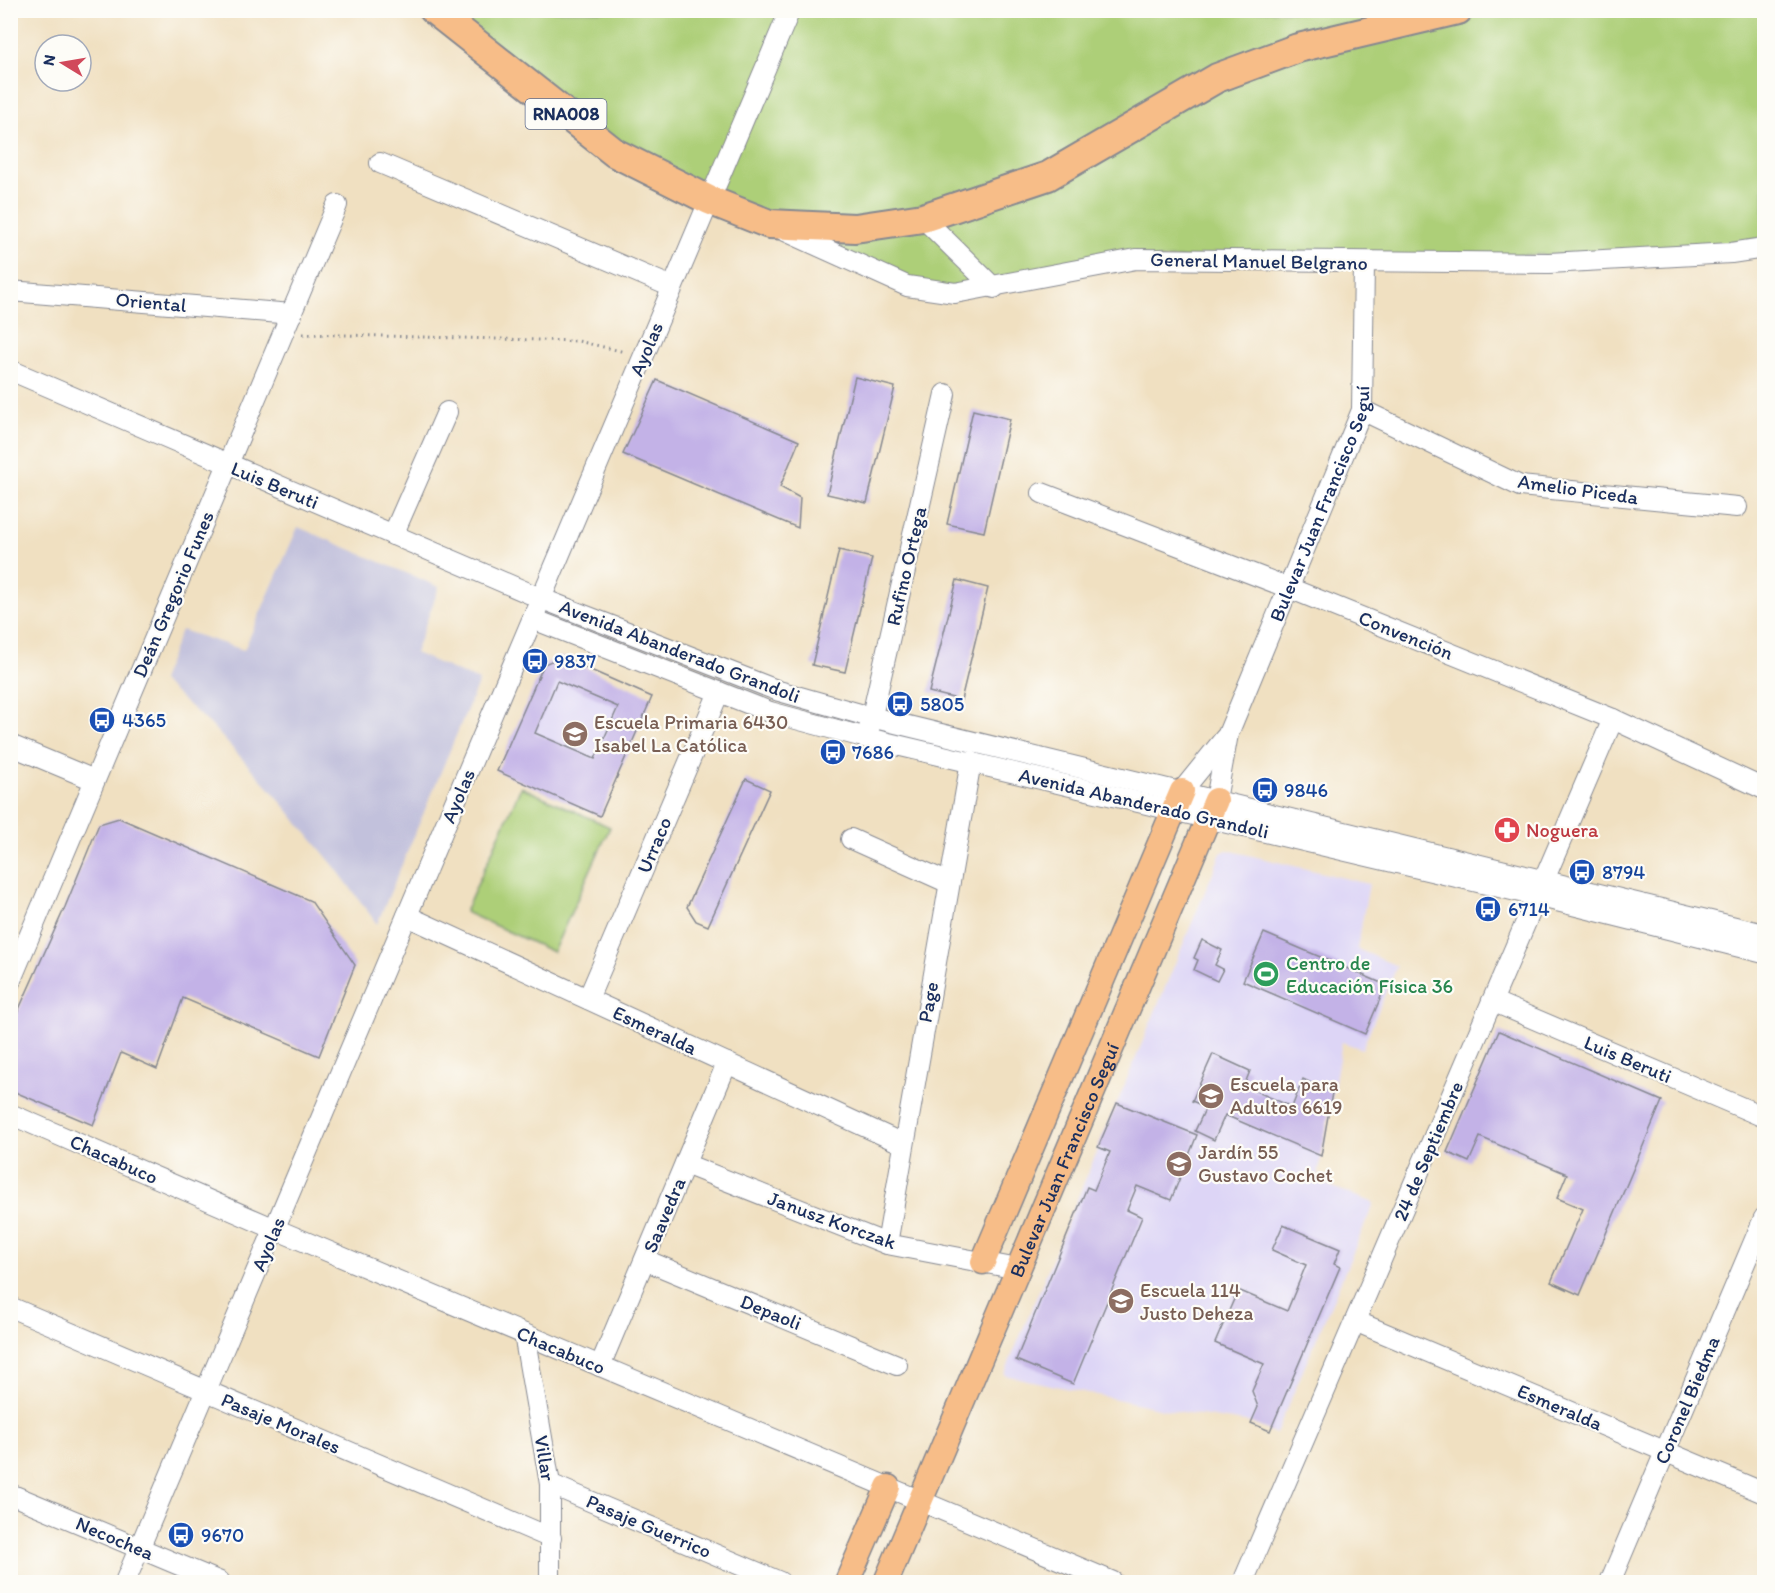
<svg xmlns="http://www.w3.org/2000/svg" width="1775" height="1593" viewBox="0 0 1775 1593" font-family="Itim,sans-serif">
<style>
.built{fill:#ddd5f6}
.industrial{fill:#c2c1dc}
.green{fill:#adcf78;stroke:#647f6b;stroke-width:1.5}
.building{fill:#c3b2e7;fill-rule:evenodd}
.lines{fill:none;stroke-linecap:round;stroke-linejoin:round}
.minor-casing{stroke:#868890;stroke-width:22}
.major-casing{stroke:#868890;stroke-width:27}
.highway-casing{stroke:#868890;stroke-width:32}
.path{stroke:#868890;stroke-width:3;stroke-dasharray:1.5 4.5;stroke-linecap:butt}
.minor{stroke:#fff;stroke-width:20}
.major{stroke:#f7bd88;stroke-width:24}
.highway{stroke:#f7bd88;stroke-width:28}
.labels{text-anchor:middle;stroke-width:4.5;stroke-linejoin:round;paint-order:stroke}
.shield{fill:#fdfcf7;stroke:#5f6c8c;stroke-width:1.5}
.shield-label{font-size:18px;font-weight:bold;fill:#1b2f5e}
.street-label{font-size:20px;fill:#1b2f5e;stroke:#fdfcf7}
.transit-label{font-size:20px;fill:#164399;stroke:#fdfcf7;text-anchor:start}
.education-label{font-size:20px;fill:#785e54;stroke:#fdfcf7;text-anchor:start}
.health-label{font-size:20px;fill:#be3a42;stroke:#fdfcf7;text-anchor:start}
.leisure-label{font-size:20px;fill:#27864d;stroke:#fdfcf7;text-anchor:start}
</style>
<rect width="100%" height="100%" fill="#fdfcf7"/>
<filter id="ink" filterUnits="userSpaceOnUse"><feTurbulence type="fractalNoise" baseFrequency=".0167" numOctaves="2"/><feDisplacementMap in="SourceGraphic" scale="12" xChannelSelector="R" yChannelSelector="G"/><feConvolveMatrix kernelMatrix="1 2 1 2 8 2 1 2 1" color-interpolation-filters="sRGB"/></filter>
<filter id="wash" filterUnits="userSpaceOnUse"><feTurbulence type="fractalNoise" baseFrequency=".008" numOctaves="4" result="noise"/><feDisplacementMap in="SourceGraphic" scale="24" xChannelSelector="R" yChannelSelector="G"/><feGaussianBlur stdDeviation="1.35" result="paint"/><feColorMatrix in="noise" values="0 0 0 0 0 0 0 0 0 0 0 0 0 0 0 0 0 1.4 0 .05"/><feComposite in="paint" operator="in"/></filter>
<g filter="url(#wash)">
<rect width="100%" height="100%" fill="#f0e0c1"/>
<g class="built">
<path d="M561,657L652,697L600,816L497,771L544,664Z"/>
<path d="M1227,850L1369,884L1357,949L1397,966L1362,1049L1342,1042L1317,1181L1374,1203L1276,1434L1251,1423L1163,1409L1004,1375L1221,853Z"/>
</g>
<path class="industrial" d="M298,527L439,587L415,653L479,681L377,924L335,867L271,790L210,724L161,681L181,630L244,650Z"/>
<g class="green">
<path d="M434,11H1764V248L1731,253L1136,259L994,288L907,286L615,153Z"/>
<path d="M521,787L610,827L553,952L465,912Z"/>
</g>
<g id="blocks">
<g class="building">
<path d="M855,377L895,387L867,503L827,494Z"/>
<path d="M657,380L799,441L780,487L800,498L798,528L623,454Z"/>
<path d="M973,410L1010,419L984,532L947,524Z"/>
<path d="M839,550L872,558L845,672L812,665Z"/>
<path d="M957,580L988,588L961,700L929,692Z"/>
<path d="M561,657L652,697L600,816L497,771L544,664ZM557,681L618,707L595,759L535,733Z"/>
<path d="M746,779L770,790L708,926L696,921L687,907Z"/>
<path d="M119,818L311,901L355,965L319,1056L183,998L157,1069L121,1053L93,1125L10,1090V1029L65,907L99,824Z"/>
<path d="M1264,933L1386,985L1365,1034L1243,981Z"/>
<path d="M1202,940L1222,950L1215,965L1223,969L1217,981L1194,970L1198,960L1194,958Z"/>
<path d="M1499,1031L1662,1101L1580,1295L1551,1282L1583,1209L1557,1198L1567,1174L1480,1137L1469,1162L1447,1152Z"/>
<path d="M1213,1054L1250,1071L1244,1086L1292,1107L1303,1079L1332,1093L1321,1156L1225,1115L1214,1140L1195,1131L1206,1107L1192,1101Z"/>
<path d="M1117,1103L1197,1135L1171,1200L1137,1186L1127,1210L1142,1217L1073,1384L1016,1360L1087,1187L1094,1190L1110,1152L1098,1147Z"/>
<path d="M1283,1225L1340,1249L1334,1264L1340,1267L1270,1431L1251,1423L1258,1407L1252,1391L1264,1364L1215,1343L1238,1290L1287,1311L1306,1265L1272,1250Z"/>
</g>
</g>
</g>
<g filter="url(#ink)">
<use href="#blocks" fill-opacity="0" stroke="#868890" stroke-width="1.5"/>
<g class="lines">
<defs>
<g id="minor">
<path d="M380,163L672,287"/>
<path d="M923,218L994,288"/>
<path d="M783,230L907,286L955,293L1136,259L1549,263L1731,253L1764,248"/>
<path d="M10,291L292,314"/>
<path d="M10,370L540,598L779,691L871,717L1764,934"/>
<path d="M1362,410L1520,486L1737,507"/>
<path d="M1042,493L1289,588L1613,719L1764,789"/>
<path d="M393,535L447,412"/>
<path d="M533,619L770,712L867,738L1537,896L1764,953"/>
<path d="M869,729L945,394"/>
<path d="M10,745L94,780"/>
<path d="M1182,791L1225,738"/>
<path id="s1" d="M1216,800L1228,734L1362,410L1364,263"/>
<path d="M851,839L949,883"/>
<path d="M407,916L903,1144"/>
<path d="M10,982L337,205"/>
<path d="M588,999L719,692"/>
<path d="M1492,1001L1764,1117"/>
<path d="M10,1114L275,1229L1113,1582"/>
<path d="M685,1164L887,1244L1018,1269"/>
<path d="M887,1244L971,761"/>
<path d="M645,1260L897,1365"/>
<path d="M10,1307L551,1538"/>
<path d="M1355,1321L1764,1493"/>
<path d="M524,1334L550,1484V1582"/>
<path d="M600,1366L727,1063"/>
<path d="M550,1484L780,1582"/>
<path d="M10,1494L220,1582"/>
<path d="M125,1582L790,10"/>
<path d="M1243,1582L1613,719"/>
<path d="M1610,1582L1764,1218"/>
</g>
<g id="major">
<path d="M983,1262L1182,791"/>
<path d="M847,1582L888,1487"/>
<path id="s2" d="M886,1582L1216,800"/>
</g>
<path id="highway" d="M434,10L615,153L709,200L769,224L855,228L923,218L1048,176L1217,78L1298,48L1458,10"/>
</defs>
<use href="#minor" class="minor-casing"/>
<use href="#major" class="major-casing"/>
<use href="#highway" class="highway-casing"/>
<path class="path" d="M303,334L578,341L625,352"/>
<use href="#minor" class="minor"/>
<use href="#major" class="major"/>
<use href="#highway" class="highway"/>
</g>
</g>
<defs>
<symbol id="bus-disc" viewBox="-11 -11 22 22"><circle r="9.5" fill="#1a4fb4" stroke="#fdfcf7"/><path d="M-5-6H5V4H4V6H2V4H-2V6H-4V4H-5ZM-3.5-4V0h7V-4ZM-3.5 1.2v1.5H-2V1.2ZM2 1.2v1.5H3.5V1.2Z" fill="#fff"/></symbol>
<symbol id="school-disc" viewBox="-11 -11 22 22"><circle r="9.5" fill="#8d6e63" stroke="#fdfcf7"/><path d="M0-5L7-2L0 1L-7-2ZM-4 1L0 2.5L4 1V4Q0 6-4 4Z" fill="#fff"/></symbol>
<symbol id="pharmacy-disc" viewBox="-11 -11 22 22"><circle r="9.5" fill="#e0444e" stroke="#fdfcf7"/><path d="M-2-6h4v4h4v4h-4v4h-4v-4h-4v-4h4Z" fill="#fff"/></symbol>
<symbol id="stadium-disc" viewBox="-11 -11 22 22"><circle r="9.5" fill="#2e9e5b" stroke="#fdfcf7"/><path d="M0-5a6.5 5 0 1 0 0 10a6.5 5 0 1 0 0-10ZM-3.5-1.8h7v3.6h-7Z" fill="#fff"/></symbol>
<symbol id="university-disc" viewBox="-11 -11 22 22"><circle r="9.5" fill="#8d6e63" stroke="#fdfcf7"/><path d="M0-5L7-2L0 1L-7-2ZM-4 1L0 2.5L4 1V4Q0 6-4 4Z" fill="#fff"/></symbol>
</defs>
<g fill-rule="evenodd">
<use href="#bus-disc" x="520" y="646" width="30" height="30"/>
<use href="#bus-disc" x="885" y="689" width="30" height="30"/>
<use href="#bus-disc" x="87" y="705" width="30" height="30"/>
<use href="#school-disc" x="560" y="719" width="30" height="30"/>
<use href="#bus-disc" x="818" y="737" width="30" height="30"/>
<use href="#bus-disc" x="1250" y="775" width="30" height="30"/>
<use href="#pharmacy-disc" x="1492" y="815" width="30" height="30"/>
<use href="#bus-disc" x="1567" y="857" width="30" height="30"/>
<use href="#bus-disc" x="1473" y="894" width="30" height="30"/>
<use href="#stadium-disc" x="1251" y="959" width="30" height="30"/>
<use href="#university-disc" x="1196" y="1081" width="30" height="30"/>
<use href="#school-disc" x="1164" y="1149" width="30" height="30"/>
<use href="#school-disc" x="1106" y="1286" width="30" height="30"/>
<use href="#bus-disc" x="166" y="1520" width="30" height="30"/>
</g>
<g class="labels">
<rect class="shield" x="525.5" y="99" width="81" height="30" rx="4.5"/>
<g class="shield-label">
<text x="566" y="120">RNA008</text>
</g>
<g class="street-label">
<text transform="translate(1259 261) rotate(1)" y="7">General Manuel Belgrano</text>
<text transform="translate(151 302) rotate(5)" y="7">Oriental</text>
<text transform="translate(646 349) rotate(-67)" y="7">Ayolas</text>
<text transform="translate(275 485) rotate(23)" y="7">Luis Beruti</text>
<text transform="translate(1578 489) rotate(8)" y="7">Amelio Piceda</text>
<text dy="7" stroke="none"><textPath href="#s1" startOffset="316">Bulevar Juan Francisco Seguí</textPath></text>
<text transform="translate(906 566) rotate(-77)" y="7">Rufino Ortega</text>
<text transform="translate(173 594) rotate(-67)" y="7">Deán Gregorio Funes</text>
<text transform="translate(1406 635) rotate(22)" y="7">Convención</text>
<text transform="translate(680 651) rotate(21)" y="7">Avenida Abanderado Grandoli</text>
<text transform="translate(458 796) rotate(-67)" y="7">Ayolas</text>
<text transform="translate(1144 803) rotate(13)" y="7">Avenida Abanderado Grandoli</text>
<text transform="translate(654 845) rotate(-67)" y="7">Urraco</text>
<text transform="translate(928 1002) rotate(-80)" y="7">Page</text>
<text transform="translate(655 1030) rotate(25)" y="7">Esmeralda</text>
<text transform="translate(1628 1059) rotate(23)" y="7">Luis Beruti</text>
<text transform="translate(1428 1151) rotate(-67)" y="7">24 de Septiembre</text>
<text transform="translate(114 1159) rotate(24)" y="7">Chacabuco</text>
<text dy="7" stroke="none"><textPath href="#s2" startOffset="458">Bulevar Juan Francisco Seguí</textPath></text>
<text transform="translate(664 1215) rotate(-67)" y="7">Saavedra</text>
<text transform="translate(832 1220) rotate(20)" y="7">Janusz Korczak</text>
<text transform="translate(268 1244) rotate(-67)" y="7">Ayolas</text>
<text transform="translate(771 1312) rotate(22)" y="7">Depaoli</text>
<text transform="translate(561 1350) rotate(23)" y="7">Chacabuco</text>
<text transform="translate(1687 1400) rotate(-67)" y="7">Coronel Biedma</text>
<text transform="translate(1560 1407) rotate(23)" y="7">Esmeralda</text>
<text transform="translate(281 1423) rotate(23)" y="7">Pasaje Morales</text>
<text transform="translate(545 1458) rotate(81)" y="7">Villar</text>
<text transform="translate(649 1526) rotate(23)" y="7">Pasaje Guerrico</text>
<text transform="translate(115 1538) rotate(23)" y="7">Necochea</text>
</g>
<g class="transit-label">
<text x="554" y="668">9837</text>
<text x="920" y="711">5805</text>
<text x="122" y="727">4365</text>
<text x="852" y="759">7686</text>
<text x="1284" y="797">9846</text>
<text x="1602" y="879">8794</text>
<text x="1508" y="916">6714</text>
<text x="201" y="1542">9670</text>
</g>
<g class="education-label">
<text x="594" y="729">Escuela Primaria 6430<tspan x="594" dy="23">Isabel La Católica</tspan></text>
<text x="1230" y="1091">Escuela para<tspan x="1230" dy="23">Adultos 6619</tspan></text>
<text x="1198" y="1159">Jardín 55<tspan x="1198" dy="23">Gustavo Cochet</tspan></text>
<text x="1140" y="1297">Escuela 114<tspan x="1140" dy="23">Justo Deheza</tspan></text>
</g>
<g class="health-label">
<text x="1526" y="837">Noguera</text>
</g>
<g class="leisure-label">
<text x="1286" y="970">Centro de<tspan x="1286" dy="23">Educación Física 36</tspan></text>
</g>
</g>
<rect width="1775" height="1593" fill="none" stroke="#fdfcf7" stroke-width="36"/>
<g transform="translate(63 63) rotate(281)"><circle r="28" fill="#fdfcf7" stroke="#a3aaba" stroke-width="1.5"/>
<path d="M0-4.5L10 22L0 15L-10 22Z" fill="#d1495b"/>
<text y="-9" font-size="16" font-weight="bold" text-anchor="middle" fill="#1b2f5e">N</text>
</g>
</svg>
